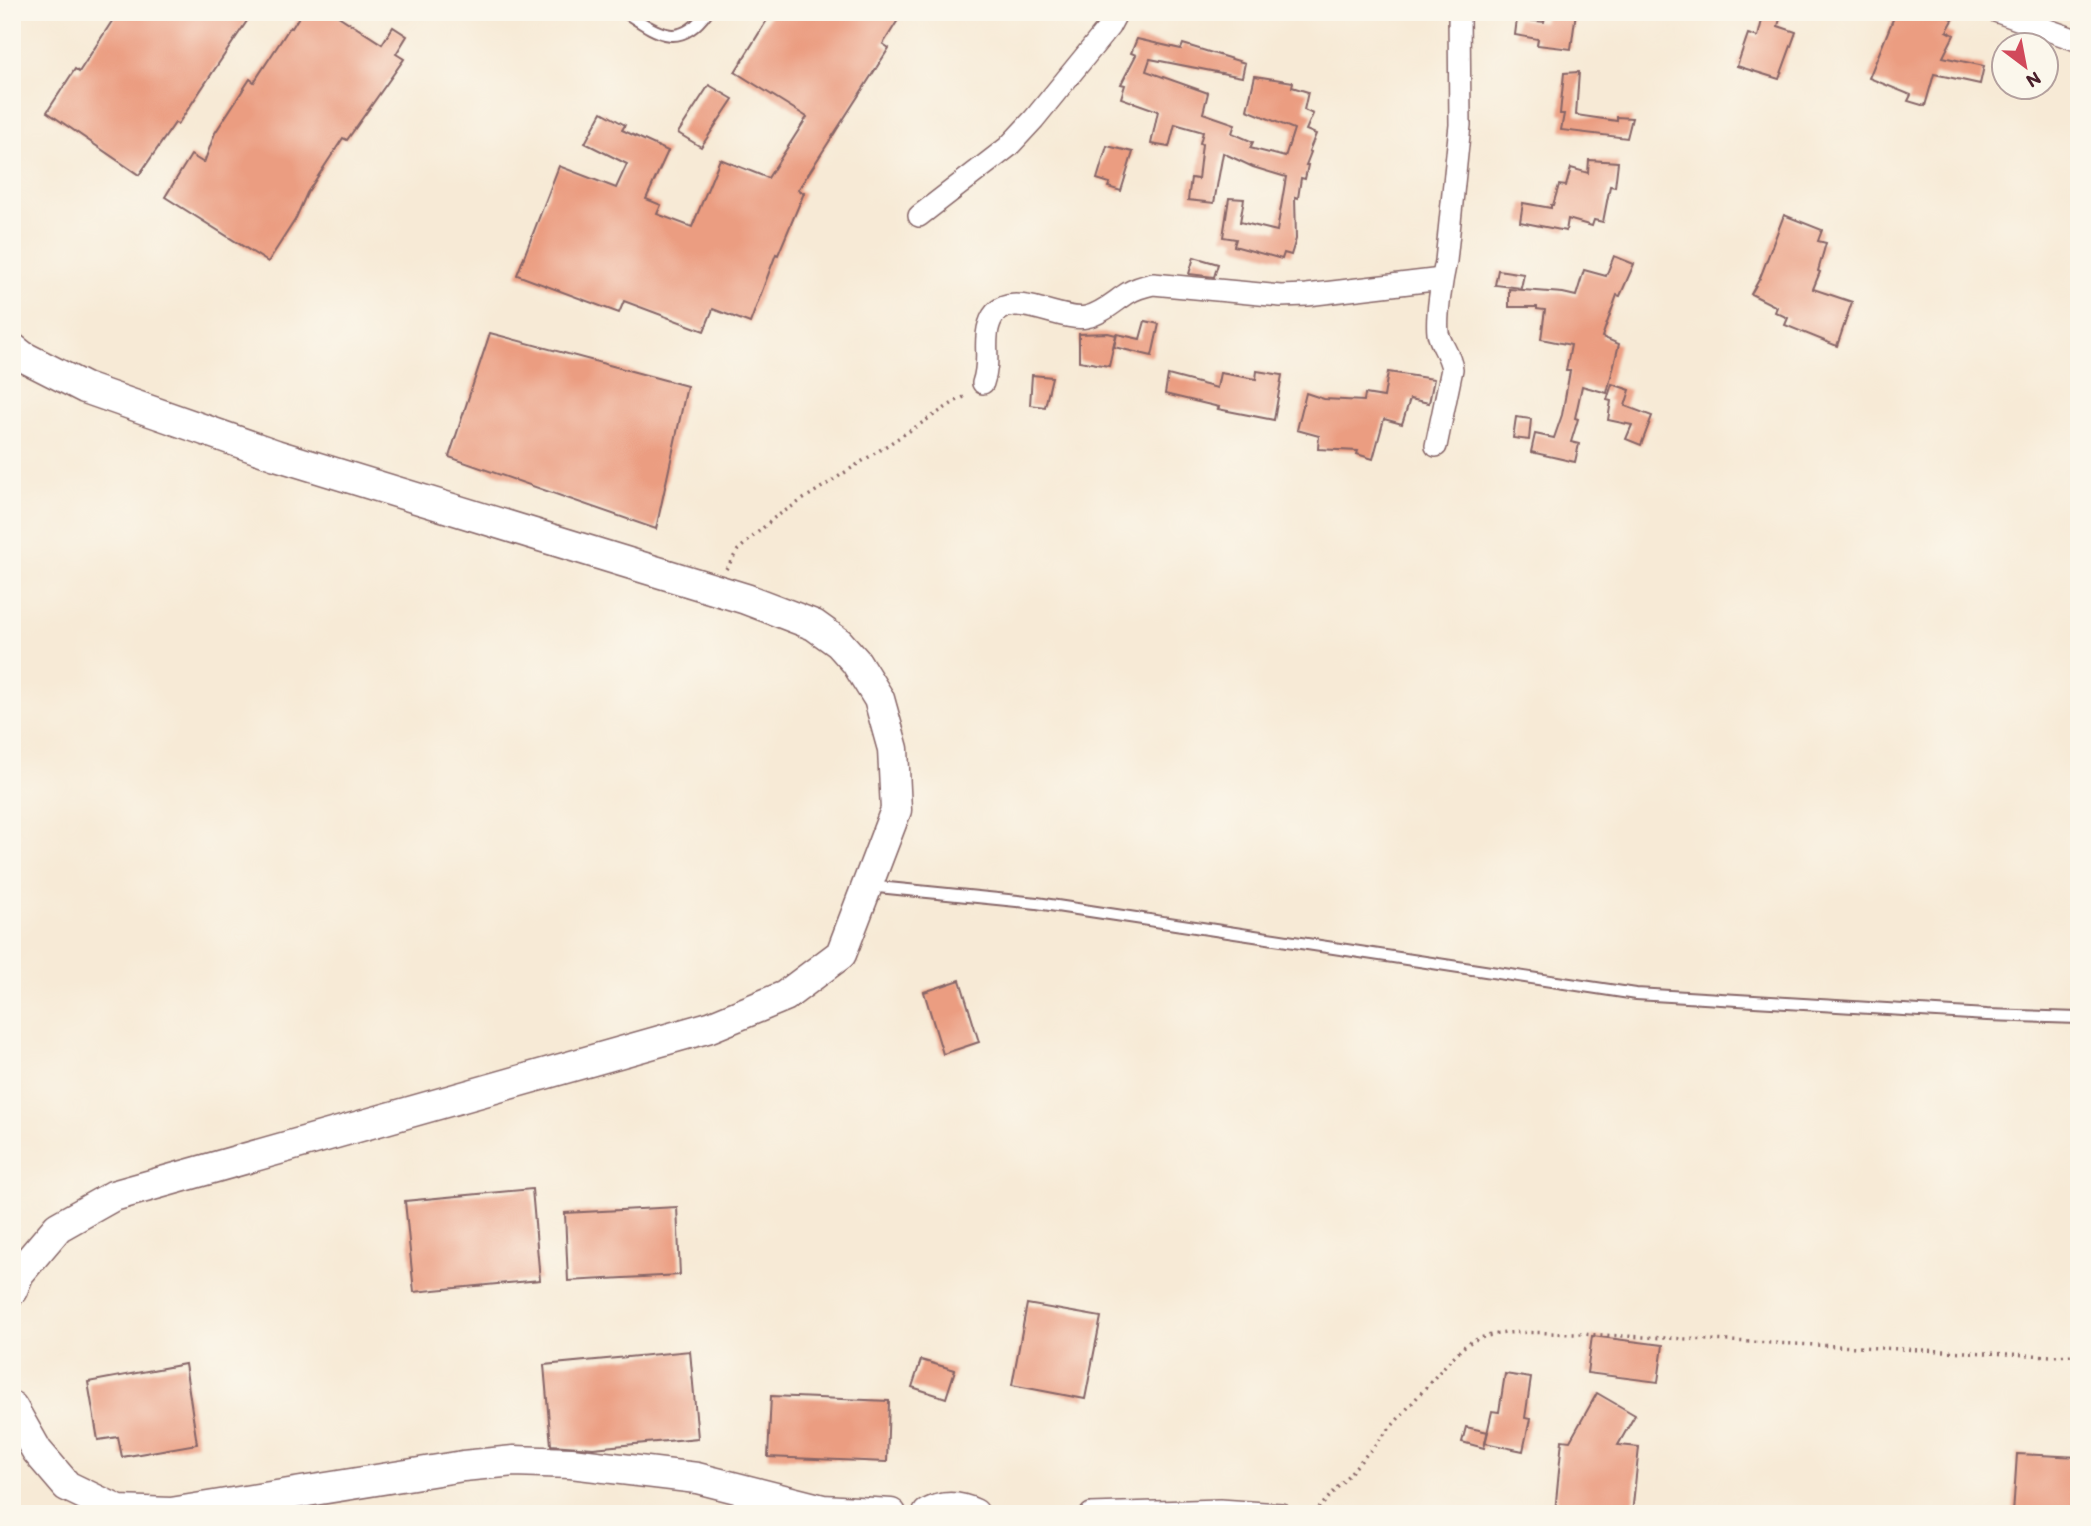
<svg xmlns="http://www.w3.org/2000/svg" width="2091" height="1526" viewBox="0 0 2091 1526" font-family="Itim,sans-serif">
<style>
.building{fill:#eb9d81}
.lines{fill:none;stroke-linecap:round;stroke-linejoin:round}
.lane-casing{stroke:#876667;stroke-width:14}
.street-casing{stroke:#876667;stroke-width:24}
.secondary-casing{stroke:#876667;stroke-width:33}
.path{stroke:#876667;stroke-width:3.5;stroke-dasharray:2 5;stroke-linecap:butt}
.lane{stroke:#fff;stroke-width:10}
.street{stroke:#fff;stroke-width:21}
.secondary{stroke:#fff;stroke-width:30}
</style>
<rect width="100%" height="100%" fill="#fbf7ec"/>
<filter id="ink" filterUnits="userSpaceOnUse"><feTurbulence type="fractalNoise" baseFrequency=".0143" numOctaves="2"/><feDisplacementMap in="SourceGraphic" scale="14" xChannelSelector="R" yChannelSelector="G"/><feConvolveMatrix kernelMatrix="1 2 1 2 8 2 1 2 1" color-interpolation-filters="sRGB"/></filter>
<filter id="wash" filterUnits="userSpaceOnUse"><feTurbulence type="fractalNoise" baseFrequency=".00686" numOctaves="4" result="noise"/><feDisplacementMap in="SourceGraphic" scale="28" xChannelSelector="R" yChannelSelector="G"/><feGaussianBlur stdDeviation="1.57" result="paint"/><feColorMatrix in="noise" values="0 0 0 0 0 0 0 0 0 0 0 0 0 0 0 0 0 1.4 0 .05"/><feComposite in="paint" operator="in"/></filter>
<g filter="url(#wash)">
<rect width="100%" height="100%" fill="#f7ead6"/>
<g id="blocks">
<g class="building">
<path d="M118,12H253L178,124L175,123L139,175L47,112L75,69L79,72Z"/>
<path d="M302,12H332L382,44L393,27L407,36L396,54L404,59L347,140L343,138L307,193L295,220L268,262L165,197L191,155L204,163L215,133L250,79L254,82L290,27L292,28Z"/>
<path d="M772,12H903L883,44L889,48L798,190L804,193L778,255L776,254L750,323L713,309L704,331L624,301L619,313L517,275L559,166L616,188L627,164L585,143L602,112L625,125L622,130L668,151L646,199L661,205L657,214L692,227L720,159L768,178L807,117L735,72Z"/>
<path d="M1546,12H1576L1571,49L1537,45L1538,39L1515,35L1517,19L1544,22Z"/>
<path d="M1764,12H1782L1778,26L1796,32L1779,79L1737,66L1748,34L1758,37Z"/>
<path d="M1896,12H1940L1953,20L1947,31L1954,35L1943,57L1984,66L1980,84L1934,74L1925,106L1908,101L1911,95L1869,78Z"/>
<path d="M1137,39L1181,49L1183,44L1245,63L1242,77L1150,59L1146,71L1208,93L1203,113L1235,124L1232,133L1253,142L1250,148L1285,157L1294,129L1247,110L1255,76L1293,82L1292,87L1308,92L1304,110L1313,114L1306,130L1316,134L1309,151L1311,152L1306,165H1308L1305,179L1301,178L1298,198L1295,197L1296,239L1291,255L1284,253L1282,259L1234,246L1236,239L1223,237L1229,198L1244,199L1240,222L1277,231L1286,177L1253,167L1223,153L1214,203L1188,200L1191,178L1198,179L1202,144L1200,143L1203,132L1175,124L1169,147L1151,144L1158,111L1121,98L1125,85L1121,84L1136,55L1131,53Z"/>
<path d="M1579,72L1576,115L1617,121V117L1632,118L1627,138L1561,130L1564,114H1560L1564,73Z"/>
<path d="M709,85L733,99L701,147L678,133Z"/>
<path d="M1107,146L1133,152L1121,191L1108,187L1110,183L1097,179Z"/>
<path d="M1589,160L1618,162L1615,187L1610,186L1603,222L1594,220L1592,226L1568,219L1566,231L1520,222L1523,203L1551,208V205H1553L1559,185L1566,186L1571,168L1588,173Z"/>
<path d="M1784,215L1822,230L1818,241L1826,243L1818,271L1820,272L1813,289L1852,302L1837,346L1785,325L1788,318L1775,312L1777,307L1751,294L1760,278Z"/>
<path d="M1614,256L1634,264L1620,296L1617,295L1602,337L1619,344L1607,393L1582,386L1575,418L1578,419L1571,442L1579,444L1575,462L1531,452L1535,434L1554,438L1562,415L1570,371H1566L1571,345L1541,339L1545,310L1537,309V307H1509V289L1563,293L1576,296L1584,270L1606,276Z"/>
<path d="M1194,257L1218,264L1214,277L1189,274Z"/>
<path d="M1498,270L1524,274L1521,288L1495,285Z"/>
<path d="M1145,321L1159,324L1152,356L1114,347L1117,334L1140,339Z"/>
<path d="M490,333L687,386L656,529L449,457Z"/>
<path d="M1108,333L1116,335L1109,366L1079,361V334Z"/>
<path d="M1257,371L1282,375L1274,420L1218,409L1219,407L1165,394L1168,375L1217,388L1220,373L1256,379Z"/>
<path d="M1388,372L1434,379L1429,403L1410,399L1402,424L1384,419L1373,459L1357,454L1358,451L1318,449L1319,436L1297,430L1306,393L1324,399L1364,401L1365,394L1384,397Z"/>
<path d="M1032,375L1052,377L1045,407L1030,405Z"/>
<path d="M1612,384L1630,390L1625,406L1652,416L1641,445L1626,439L1632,425L1608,420L1611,401L1607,400Z"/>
<path d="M1516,417L1531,419L1529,440L1513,438Z"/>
<path d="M960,980L979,1042L943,1054L924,992Z"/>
<path d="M532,1189L540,1280L414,1292L405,1201Z"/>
<path d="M677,1207L680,1275L568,1281L565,1213Z"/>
<path d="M1027,1304L1101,1317L1085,1399L1012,1385Z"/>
<path d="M1592,1336L1663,1345L1658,1382L1587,1373Z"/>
<path d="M690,1351L698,1438L593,1448L551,1445L544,1365Z"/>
<path d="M921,1360L955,1370L946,1398L912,1387Z"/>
<path d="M185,1364L197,1444L122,1457L118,1437L98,1440L88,1382Z"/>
<path d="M1505,1374L1531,1378L1525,1418L1530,1419L1523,1451L1485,1443L1492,1411L1499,1412Z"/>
<path d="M1597,1393L1635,1415L1618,1445L1639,1447L1632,1514H1576L1555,1512L1562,1440L1570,1441Z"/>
<path d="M771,1396L889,1401L887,1462L768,1457Z"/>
<path d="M1466,1427L1488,1432L1484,1448L1462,1442Z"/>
<path d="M2017,1454L2079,1457V1514H2013Z"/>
</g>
</g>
</g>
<g filter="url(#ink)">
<use href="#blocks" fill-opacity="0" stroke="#876667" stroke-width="2"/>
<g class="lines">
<defs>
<g id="lane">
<path d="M625,12C657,33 679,51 707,12"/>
<path d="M868,886L1037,903L1636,994L1987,1015L2079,1018"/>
</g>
<g id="street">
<path d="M1998,12L2079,41"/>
<path d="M919,216L1008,147L1034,119L1109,27L1117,12"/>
<path d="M983,383C991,361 983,343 989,325C1002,282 1059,323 1086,317C1102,314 1115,301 1128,293C1136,288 1144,286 1153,284L1281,296L1307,295L1442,279"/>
<path d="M1436,446L1452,369C1450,354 1441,346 1438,333C1436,315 1442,279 1446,261L1460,125L1459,12"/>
<path d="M1091,1514L1220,1510L1281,1514"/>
</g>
<g id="secondary">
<path d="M12,348L22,356L85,388L276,455L746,599L814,625L839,643L856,662L879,699L893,749L896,810L841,954L785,996L710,1027L113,1196L58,1227L19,1273L12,1290"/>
<path d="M12,1407L37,1451L67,1486L119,1511L171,1513L463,1466L514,1461L571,1463L697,1478L823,1510L891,1514"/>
<path d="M928,1514C943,1506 958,1506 974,1514"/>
</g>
</defs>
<use href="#lane" class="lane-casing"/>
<use href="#street" class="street-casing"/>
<use href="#secondary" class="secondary-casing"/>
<g class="path">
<path d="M726,569L738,550L774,518L956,401L968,395"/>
<path d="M1314,1514L1450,1360C1457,1354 1463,1346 1471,1342C1499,1327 1548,1334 1580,1334L2051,1356L2079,1355"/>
</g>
<use href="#lane" class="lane"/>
<use href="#street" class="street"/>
<use href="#secondary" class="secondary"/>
</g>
</g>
<rect width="2091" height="1526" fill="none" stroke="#fbf7ec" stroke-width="42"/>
<g transform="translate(2025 66) rotate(148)"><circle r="33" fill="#fbf7ec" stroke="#b4a19f" stroke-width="2"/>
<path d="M0-5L12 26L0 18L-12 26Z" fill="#d1495b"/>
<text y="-10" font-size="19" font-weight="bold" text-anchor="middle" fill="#4a1f2b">N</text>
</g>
</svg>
